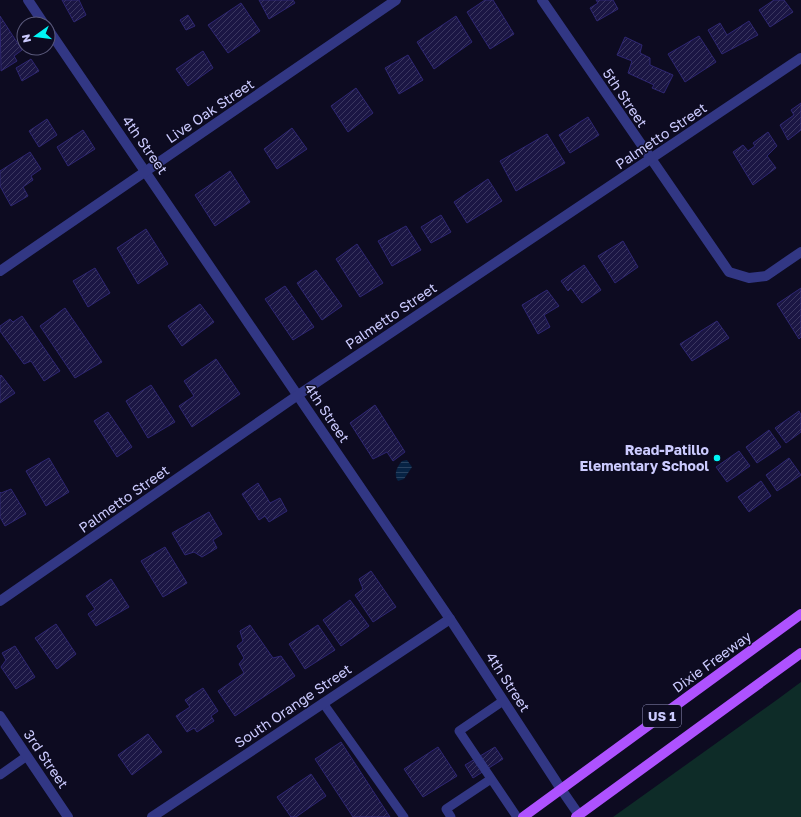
<svg xmlns="http://www.w3.org/2000/svg" width="801" height="817" viewBox="0 0 801 817" font-family="'Golos Text',sans-serif">
<style>
.grass{fill:#0e2c28}
.water{fill:url(#water-rules)}
.building{fill:url(#building-hatch);stroke:#2e2672}
.lines{fill:none;stroke-linecap:round;stroke-linejoin:round}
.service{stroke:#323784;stroke-width:9}
.minor{stroke:#323784;stroke-width:10}
.primary{stroke:#ae52ff;stroke-width:10}
.poi-dot{fill:#00f5f6;stroke:#0d0b21;stroke-width:1.5}
.labels{text-anchor:middle;stroke-width:3;stroke-linejoin:round;paint-order:stroke}
.shield{fill:#0d0b21;stroke:#9391bc;stroke-width:1}
.shield-label{font-size:13px;font-weight:bold;fill:#cccbff}
.street-label{font-size:14px;fill:#cccbff;stroke:#0d0b21}
.poi-label{font-size:14px;font-weight:bold;fill:#cccbff;stroke:#0d0b21;text-anchor:end}
</style>
<defs>
<pattern id="water-rules" width="6" height="5" patternUnits="userSpaceOnUse"><rect width="6" height="5" fill="#072344"/><path d="M0 2.5h6" fill="none" stroke="#2a4260"/></pattern>
<pattern id="building-hatch" width="6" height="6" patternUnits="userSpaceOnUse"><rect width="6" height="6" fill="#1b1644"/><path d="M-1 1l2-2M0 6l6-6M5 7l2-2" fill="none" stroke="#3b3760"/></pattern>
</defs>
<rect width="100%" height="100%" fill="#0d0b21"/>
<path class="grass" d="M801,682V817H613L778,699Z"/>
<path class="water" d="M407,460L412,467L404,479L398,481C393,474 397,467 402,461Z"/>
<g class="building">
<path d="M62,0H79L86,15L74,22Z"/>
<path d="M259,0H293L295,3L269,19Z"/>
<path d="M485,0H493L514,34L490,49L467,12Z"/>
<path d="M596,0H613L618,9L597,21L590,8L598,3Z"/>
<path d="M774,0H784L793,12L770,27L759,10Z"/>
<path d="M241,3L260,31L228,53L208,25Z"/>
<path d="M188,15L195,26L186,30L180,20Z"/>
<path d="M0,16L22,50L14,56L17,61L1,71Z"/>
<path d="M456,16L472,42L434,69L417,42Z"/>
<path d="M749,21L758,35L722,54L708,30L720,23L727,35Z"/>
<path d="M699,36L716,62L685,82L668,54Z"/>
<path d="M625,37L642,45L640,53L650,58V65L673,75L664,93L652,88L654,85L628,73L632,61L617,55Z"/>
<path d="M203,51L213,68L188,86L176,69Z"/>
<path d="M408,55L423,80L399,94L385,68Z"/>
<path d="M31,59L39,71L22,81L16,68Z"/>
<path d="M356,88L373,113L348,132L331,106Z"/>
<path d="M801,103V130L788,140L780,125L794,115L791,110Z"/>
<path d="M588,117L599,135L570,153L559,135Z"/>
<path d="M47,119L57,135L39,147L29,131Z"/>
<path d="M292,128L307,149L277,169L264,149Z"/>
<path d="M83,130L95,149L68,166L57,147Z"/>
<path d="M768,132L777,146L767,156L776,168L753,185L733,152L743,145L748,151L755,146L753,143Z"/>
<path d="M547,134L565,163L516,191L500,161Z"/>
<path d="M30,152L41,169L31,176L33,180L23,187L28,196L11,206L0,186V171Z"/>
<path d="M230,171L250,202L215,226L195,195Z"/>
<path d="M488,179L502,201L467,223L454,202Z"/>
<path d="M441,215L451,232L431,243L421,227Z"/>
<path d="M406,226L421,250L392,266L378,241Z"/>
<path d="M146,229L168,264L138,284L117,248Z"/>
<path d="M623,241L638,267L615,283L598,256Z"/>
<path d="M357,244L383,283L360,297L336,259Z"/>
<path d="M584,265L601,290L582,303L571,288L568,291L561,281Z"/>
<path d="M95,268L110,293L88,307L73,281Z"/>
<path d="M316,270L342,306L322,320L297,283Z"/>
<path d="M285,286L314,327L293,340L265,299Z"/>
<path d="M801,288V337L799,339L777,304Z"/>
<path d="M547,290L559,306L544,315L550,327L538,334L522,305Z"/>
<path d="M200,304L214,322L182,346L168,326Z"/>
<path d="M65,308L102,362L75,378L40,326Z"/>
<path d="M22,316L60,371L44,381L31,361L24,364L0,331V326L10,319L13,322Z"/>
<path d="M717,321L729,338L692,361L680,344Z"/>
<path d="M216,359L240,394L192,427L179,406L194,396L184,381Z"/>
<path d="M1,375L15,393L0,403V376Z"/>
<path d="M151,385L175,422L148,438L126,401Z"/>
<path d="M375,405L405,452L393,461L387,452L373,459L350,423Z"/>
<path d="M799,411L801,415V432L786,443L775,428Z"/>
<path d="M108,412L132,447L117,457L94,421Z"/>
<path d="M769,430L781,447L757,463L746,447Z"/>
<path d="M739,451L750,466L727,482L716,467Z"/>
<path d="M49,458L69,492L46,506L26,471Z"/>
<path d="M789,458L801,475L777,491L766,475Z"/>
<path d="M761,481L771,496L749,512L738,497Z"/>
<path d="M258,483L270,503L280,498L287,511L269,522L265,516L259,520L242,494Z"/>
<path d="M11,489L26,514L5,526L0,517V492L1,493Z"/>
<path d="M209,512L222,534L213,540L217,548L202,557L194,552L185,555L172,533Z"/>
<path d="M165,547L187,583L163,597L141,561Z"/>
<path d="M371,571L396,607L373,622L355,595L363,589L359,579Z"/>
<path d="M111,579L129,607L96,626L88,614L95,609L86,596Z"/>
<path d="M350,600L369,626L341,646L323,620Z"/>
<path d="M56,624L76,654L57,669L35,638Z"/>
<path d="M250,625L273,658L281,656L295,676L235,716L218,691L244,673L239,664L244,658L237,646L243,641L240,631Z"/>
<path d="M318,625L335,650L305,669L289,644Z"/>
<path d="M15,646L35,677L16,689L1,667L6,660L2,653Z"/>
<path d="M203,688L218,711L211,716L214,721L197,732L194,728L187,732L176,716L190,707L185,700Z"/>
<path d="M148,734L162,752L132,775L118,755Z"/>
<path d="M341,742L390,817H353L315,759Z"/>
<path d="M438,747L457,776L423,797L404,769Z"/>
<path d="M495,747L503,759L473,778L465,765Z"/>
<path d="M311,774L326,796L296,817H291L277,797Z"/>
</g>
<g class="lines">
<g class="service">
<path d="M503,701L459,731L517,817"/>
<path d="M323,703L404,817"/>
<path d="M0,775L27,756"/>
<path d="M451,817L446,809L491,779"/>
</g>
<g class="minor">
<path d="M28,0L44,24"/>
<path d="M542,0L729,272L749,278L766,276L801,252"/>
<path d="M48,29L450,619L561,789L579,815"/>
<path d="M0,271L396,0"/>
<path d="M0,601L298,395L801,58"/>
<path d="M0,716L68,817"/>
<path d="M152,817L450,619"/>
</g>
<g class="primary">
<path d="M523,817L801,614"/>
<path d="M576,817L801,653"/>
</g>
</g>
<circle class="poi-dot" cx="717" cy="458" r="4"/>
<g class="labels">
<rect class="shield" x="643" y="705" width="38" height="22" rx="3"/>
<g class="shield-label">
<text x="662" y="721">US 1</text>
</g>
<g class="street-label">
<text transform="translate(625 98) rotate(56)" y="5">5th Street</text>
<text transform="translate(210 111) rotate(-34)" y="5">Live Oak Street</text>
<text transform="translate(661 136) rotate(-34)" y="5">Palmetto Street</text>
<text transform="translate(145 145) rotate(55)" y="5">4th Street</text>
<text transform="translate(391 316) rotate(-34)" y="5">Palmetto Street</text>
<text transform="translate(327 413) rotate(56)" y="5">4th Street</text>
<text transform="translate(124 499) rotate(-35)" y="5">Palmetto Street</text>
<text transform="translate(712 662) rotate(-36)" y="5">Dixie Freeway</text>
<text transform="translate(508 682) rotate(57)" y="5">4th Street</text>
<text transform="translate(293 706) rotate(-34)" y="5">South Orange Street</text>
<text transform="translate(46 759) rotate(56)" y="5">3rd Street</text>
</g>
<g class="poi-label">
<text x="709" y="455">Read-Patillo<tspan x="709" dy="16">Elementary School</tspan></text>
</g>
</g>
<g transform="translate(36 36) rotate(256)"><circle r="19" fill="#0d0b21" stroke="#59587a"/>
<path d="M0-3L7 15L0 10L-7 15Z" fill="#00f5f6"/>
<text y="-6" font-size="11" font-weight="bold" text-anchor="middle" fill="#cccbff">N</text>
</g>
</svg>
